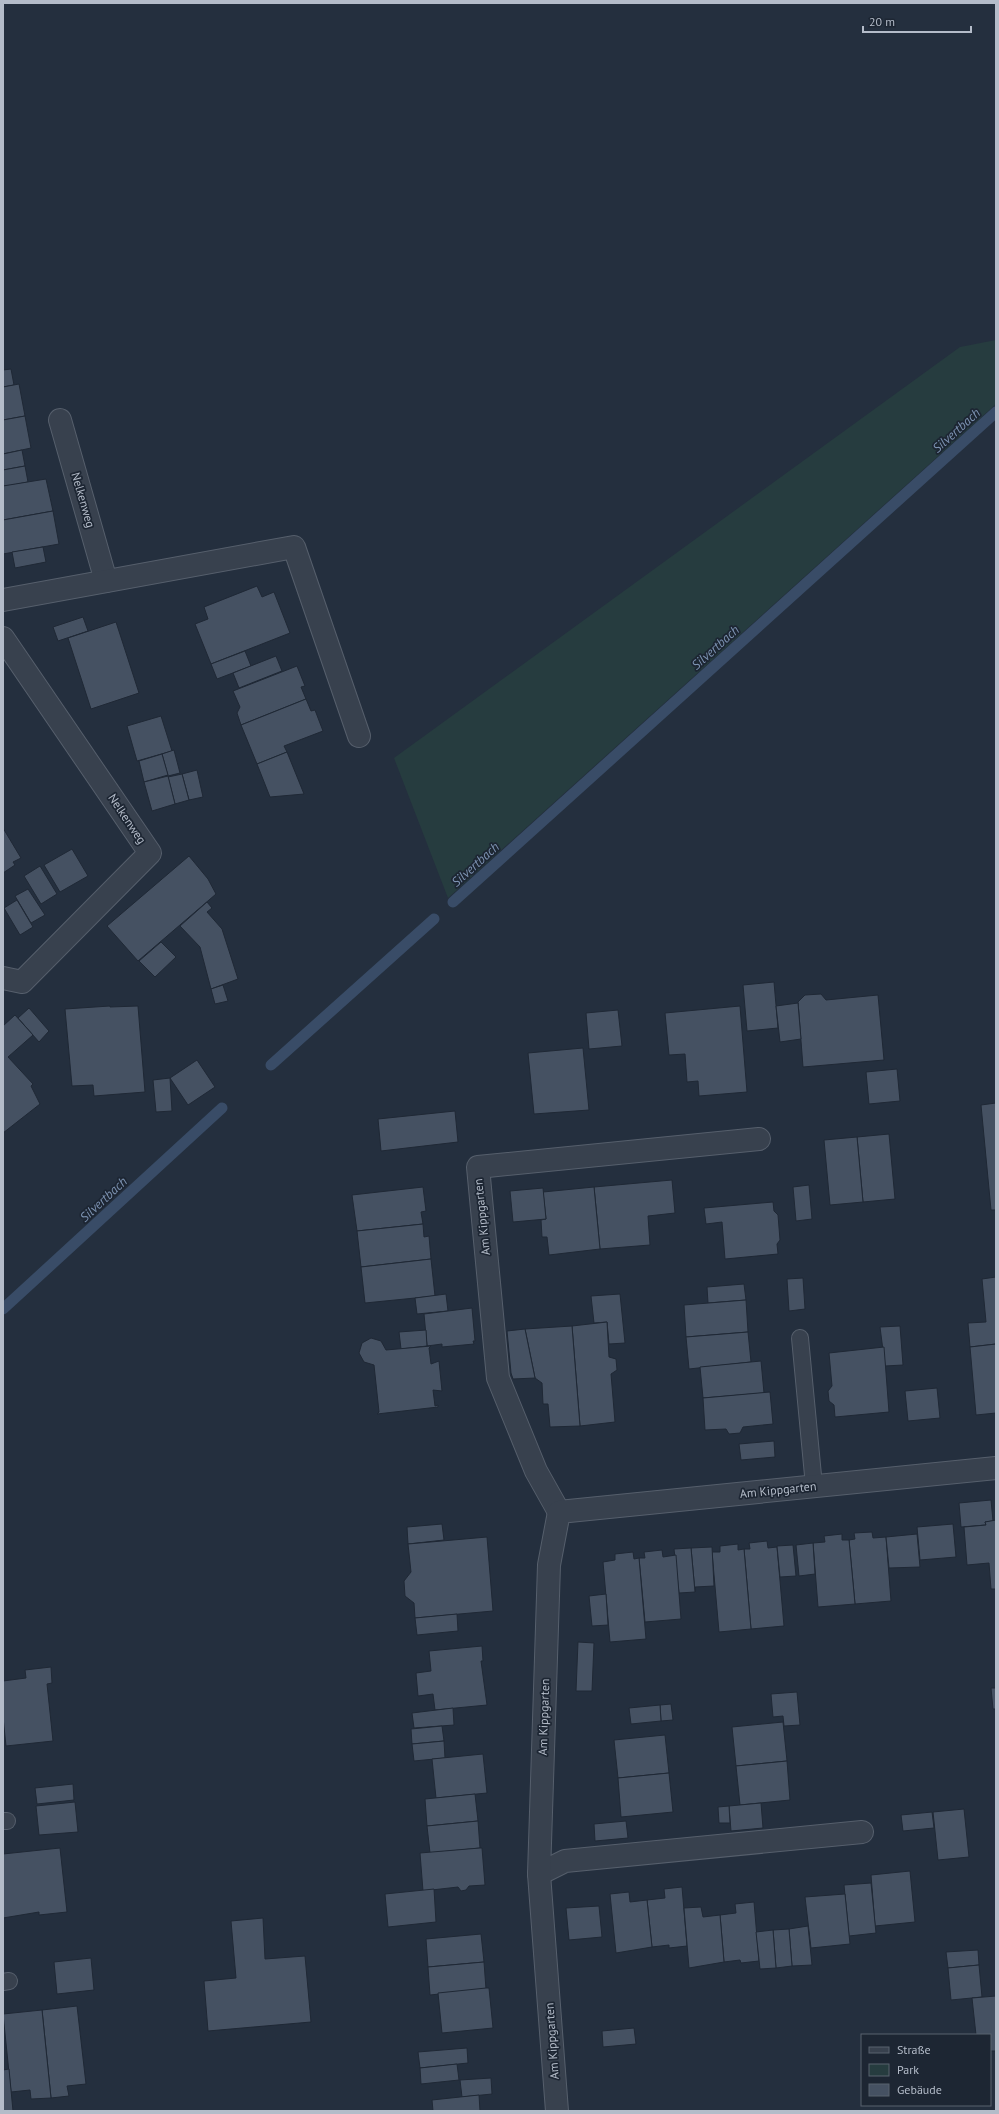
<svg xmlns="http://www.w3.org/2000/svg" width="999" height="2114" viewBox="0 0 999 2114" font-family="'PT Sans',sans-serif">
<style>
.green{fill:#263c3f}
.lines{fill:none;stroke-linecap:round;stroke-linejoin:round}
.stream{stroke:#394c67;stroke-width:11}
.building{fill:#455162;stroke:#1f2835}
.service-casing{stroke:#565f6c;stroke-width:18}
.minor-casing{stroke:#565f6c;stroke-width:24}
.service{stroke:#38414e;stroke-width:16}
.minor{stroke:#38414e;stroke-width:22}
.labels{text-anchor:middle;stroke-width:3.5;stroke-linejoin:round;paint-order:stroke}
.street-label{font-size:12px;fill:#b4bcc9;stroke:#1d2633}
.water-label{font-size:13px;font-style:italic;fill:#7c92b1;stroke:#1d2633}
</style>
<rect width="100%" height="100%" fill="#242f3e"/>
<path class="green" d="M996,340V404L448,898L394,758L960,347Z"/>
<g class="lines">
<g class="stream">
<path d="M453,902L996,412"/>
<path d="M271,1065L434,919"/>
<path d="M3,1309L222,1108"/>
</g>
</g>
<g class="building">
<path d="M11,369L14,385L3,387V370Z"/>
<path d="M19,384L25,416L3,420V387Z"/>
<path d="M25,416L31,448L3,454V420Z"/>
<path d="M22,450L25,466L3,470V454Z"/>
<path d="M25,466L28,482L3,487V470Z"/>
<path d="M46,479L53,511L3,520V486Z"/>
<path d="M53,511L59,544L3,554V520Z"/>
<path d="M43,547L46,562L15,568L12,552Z"/>
<path d="M257,586L262,597L274,592L290,633L211,664L195,624L208,619L204,607Z"/>
<path d="M83,617L88,631L58,641L53,627Z"/>
<path d="M116,622L139,693L91,709L68,638Z"/>
<path d="M245,651L251,666L217,679L211,664Z"/>
<path d="M276,656L282,671L239,688L233,673Z"/>
<path d="M297,666L305,686L301,687L306,699L241,725L237,713L240,707L233,691Z"/>
<path d="M306,699L311,711L315,710L323,731L284,746L287,752L257,764L241,725Z"/>
<path d="M161,716L172,751L137,761L127,726Z"/>
<path d="M174,750L180,773L168,776L162,754Z"/>
<path d="M287,752L304,794L270,797L257,764Z"/>
<path d="M162,754L168,775L144,782L139,761Z"/>
<path d="M197,770L203,797L189,800L182,774Z"/>
<path d="M182,774L189,800L175,804L168,777Z"/>
<path d="M168,776L175,804L152,811L144,782Z"/>
<path d="M3,828L21,858L13,862L15,865L3,873Z"/>
<path d="M72,849L88,876L60,892L44,865Z"/>
<path d="M189,856L208,879L216,894L138,961L107,926Z"/>
<path d="M40,866L57,894L41,904L24,876Z"/>
<path d="M28,889L45,915L31,923L15,896Z"/>
<path d="M17,900L33,927L20,935L4,908Z"/>
<path d="M207,902L212,908L207,912L222,929L238,979L211,989L200,947L180,926Z"/>
<path d="M161,942L176,957L155,977L139,961Z"/>
<path d="M774,982L778,1028L747,1031L743,985Z"/>
<path d="M223,985L228,1001L215,1004L211,989Z"/>
<path d="M821,994L826,1000L878,995L884,1060L803,1067L798,1002L805,995Z"/>
<path d="M798,1003L801,1039L780,1042L776,1006Z"/>
<path d="M110,1006V1007L138,1006L145,1092L94,1096L93,1085L72,1086L65,1009Z"/>
<path d="M740,1006L747,1092L699,1096L698,1081L687,1082L685,1054L669,1055L665,1013Z"/>
<path d="M29,1008L49,1031L39,1042L18,1018Z"/>
<path d="M618,1010L622,1046L589,1049L586,1013Z"/>
<path d="M15,1015L33,1035L8,1057L33,1084L31,1086L40,1104L3,1133V1026Z"/>
<path d="M583,1048L589,1110L534,1114L528,1053Z"/>
<path d="M197,1060L215,1087L188,1105L170,1078Z"/>
<path d="M897,1069L900,1101L869,1104L866,1072Z"/>
<path d="M170,1078L172,1111L156,1112L153,1080Z"/>
<path d="M996,1103V1210H991L981,1105Z"/>
<path d="M455,1111L458,1142L381,1151L378,1119Z"/>
<path d="M889,1134L895,1199L863,1202L857,1137Z"/>
<path d="M857,1137L863,1202L830,1205L824,1140Z"/>
<path d="M672,1180L675,1213L648,1216L650,1245L600,1249L594,1187Z"/>
<path d="M809,1185L812,1219L796,1221L793,1187Z"/>
<path d="M423,1187L426,1211L421,1212L423,1224L357,1231L352,1195Z"/>
<path d="M594,1187L600,1249L549,1255L547,1237H542L541,1220L546,1219L543,1192Z"/>
<path d="M543,1188L546,1219L513,1222L510,1191Z"/>
<path d="M773,1202L774,1211L778,1215L780,1240L777,1244L778,1254L725,1259L722,1222L706,1224L704,1208Z"/>
<path d="M423,1224L424,1237L429,1236L431,1259L361,1267L357,1231Z"/>
<path d="M431,1259L435,1296L365,1303L361,1267Z"/>
<path d="M996,1277V1344L970,1347L968,1323L986,1322L982,1279Z"/>
<path d="M803,1278L805,1309L789,1311L787,1279Z"/>
<path d="M744,1284L746,1300L708,1303L707,1287Z"/>
<path d="M446,1294L448,1311L417,1314L415,1298Z"/>
<path d="M620,1294L625,1343L609,1344L607,1322L594,1323L591,1296Z"/>
<path d="M746,1300L748,1332L686,1337L684,1305Z"/>
<path d="M472,1308L475,1341H473L474,1344L442,1347V1344L427,1346L424,1314Z"/>
<path d="M607,1322L609,1357L616,1359L617,1370L611,1374L615,1422L580,1426L572,1326Z"/>
<path d="M572,1326L580,1426L550,1427L548,1404H543L542,1383L535,1378L525,1329Z"/>
<path d="M900,1326L903,1365L885,1366L880,1327Z"/>
<path d="M525,1329L535,1378L513,1379L511,1373L507,1331Z"/>
<path d="M426,1330L427,1346L401,1349L399,1332Z"/>
<path d="M748,1332L751,1362L689,1369L686,1337Z"/>
<path d="M371,1338L381,1341L386,1350L431,1346L429,1348L431,1364L439,1361L442,1391L433,1390L435,1406L438,1405V1407L377,1414L379,1412L374,1365L364,1362L359,1353L362,1343Z"/>
<path d="M996,1344V1413L976,1415L970,1347Z"/>
<path d="M884,1347L889,1412L835,1417L834,1405L829,1401L828,1391L832,1386L829,1353Z"/>
<path d="M761,1361L764,1393L703,1398L700,1367Z"/>
<path d="M937,1388L940,1418L908,1421L905,1391Z"/>
<path d="M770,1392L773,1424L743,1427L740,1433L729,1434L726,1429L705,1430L703,1398Z"/>
<path d="M774,1441L775,1457L741,1460L739,1444Z"/>
<path d="M991,1500L993,1521L985,1522L986,1525L961,1527L959,1503Z"/>
<path d="M996,1520V1589H991L989,1563L967,1565L964,1527L986,1525L985,1522Z"/>
<path d="M442,1524L444,1540L408,1544L407,1527Z"/>
<path d="M953,1524L956,1557L920,1560L917,1527Z"/>
<path d="M872,1532L873,1538L886,1537L891,1601L855,1604L849,1540L855,1539L854,1533Z"/>
<path d="M842,1534V1540H849L855,1604L818,1607L813,1543L825,1542L824,1536Z"/>
<path d="M917,1534L920,1567L889,1568L886,1537Z"/>
<path d="M487,1537L493,1611L415,1618L414,1603L405,1596L404,1581L411,1572L408,1544Z"/>
<path d="M767,1541L768,1548L777,1547L784,1626L751,1629L744,1549H750L749,1543Z"/>
<path d="M813,1543L815,1574L799,1576L796,1545Z"/>
<path d="M738,1544V1550L744,1549L751,1629L719,1632L712,1552H720V1546Z"/>
<path d="M793,1545L796,1576L780,1577L777,1546Z"/>
<path d="M712,1547L714,1586L695,1587V1592L691,1548Z"/>
<path d="M691,1548L695,1592L679,1593L674,1549Z"/>
<path d="M662,1550L663,1557L676,1555L681,1619L645,1622L639,1558H645L644,1552Z"/>
<path d="M633,1552L634,1559L639,1558L646,1639L610,1642L603,1562L615,1560V1554Z"/>
<path d="M606,1594L608,1625L592,1626L589,1596Z"/>
<path d="M457,1614L458,1631L417,1635L415,1618Z"/>
<path d="M578,1642L594,1643L592,1691H576Z"/>
<path d="M482,1646L483,1661H481L487,1705L435,1710L433,1694L418,1696L416,1673L431,1671L429,1651Z"/>
<path d="M51,1667L52,1683L47,1684L53,1741L6,1746L3,1717V1681L26,1678L25,1670Z"/>
<path d="M991,1688H996V1709H993Z"/>
<path d="M797,1692L800,1725L784,1726L783,1716L773,1717L771,1694Z"/>
<path d="M671,1704L673,1720L661,1721L660,1705Z"/>
<path d="M660,1705L661,1721L631,1724L629,1708Z"/>
<path d="M453,1708L454,1725L414,1728L412,1713Z"/>
<path d="M783,1722L787,1761L736,1766L732,1727Z"/>
<path d="M442,1726L444,1741L412,1744L411,1729Z"/>
<path d="M665,1735L669,1773L618,1778L614,1740Z"/>
<path d="M444,1741L445,1758L414,1761L412,1744Z"/>
<path d="M483,1754L487,1793L436,1798L432,1759Z"/>
<path d="M787,1761L790,1800L740,1805L736,1766Z"/>
<path d="M669,1773L673,1812L621,1817L618,1778Z"/>
<path d="M73,1784L74,1800L37,1804L35,1788Z"/>
<path d="M475,1794L478,1821L427,1826L425,1799Z"/>
<path d="M75,1802L78,1832L39,1835L36,1806Z"/>
<path d="M761,1803L763,1828L731,1831L729,1806Z"/>
<path d="M729,1806L730,1823H719L718,1807Z"/>
<path d="M964,1809L969,1857L938,1860L933,1812Z"/>
<path d="M932,1812L934,1828L903,1831L901,1815Z"/>
<path d="M478,1821L480,1848L430,1853L427,1826Z"/>
<path d="M626,1821L628,1838L595,1841L594,1824Z"/>
<path d="M60,1848L67,1912L39,1915V1912L3,1918V1854Z"/>
<path d="M480,1848H482L485,1885L469,1886L466,1890L461,1891L458,1887L423,1891L420,1853Z"/>
<path d="M910,1871L915,1922L875,1926L871,1875Z"/>
<path d="M871,1883L876,1933L849,1936L844,1885Z"/>
<path d="M682,1887L687,1946L669,1948V1945L652,1947L647,1900L665,1898L664,1889Z"/>
<path d="M434,1889L436,1922L388,1927L385,1894Z"/>
<path d="M629,1892L630,1902L647,1900L652,1947L616,1953L610,1894Z"/>
<path d="M845,1894L850,1944L811,1948L805,1897Z"/>
<path d="M754,1902L759,1961L741,1963L740,1960L724,1962L720,1915L736,1913L735,1904Z"/>
<path d="M599,1906L602,1937L569,1940L566,1908Z"/>
<path d="M701,1907L703,1917L720,1915L724,1962L689,1968L684,1908Z"/>
<path d="M263,1918L265,1959L305,1956L311,2022L208,2031L204,1981L236,1978L231,1921Z"/>
<path d="M808,1926L812,1965L792,1966L789,1929Z"/>
<path d="M789,1929L792,1966L776,1968L773,1930Z"/>
<path d="M773,1930L776,1968L760,1969L756,1932Z"/>
<path d="M481,1934L484,1962L428,1967L426,1939Z"/>
<path d="M978,1950L979,1965L948,1968L946,1952Z"/>
<path d="M91,1958L94,1990L57,1994L54,1962Z"/>
<path d="M484,1962L486,1989L430,1995L428,1967Z"/>
<path d="M979,1965L982,1997L951,2000L948,1968Z"/>
<path d="M486,1988H489L493,2028L442,2033L438,1993Z"/>
<path d="M996,1996V2051H990V2035H976L972,1998Z"/>
<path d="M77,2006L86,2084L67,2086L69,2096L51,2098L42,2010Z"/>
<path d="M42,2010L51,2098L31,2099L30,2090L11,2092L3,2014Z"/>
<path d="M634,2028L636,2044L603,2047L602,2031Z"/>
<path d="M467,2048L468,2063L420,2068L418,2052Z"/>
<path d="M457,2064L459,2080L421,2084L420,2068Z"/>
<path d="M9,2069L13,2111H3V2070Z"/>
<path d="M491,2078L492,2094L462,2097L460,2080Z"/>
<path d="M479,2095L480,2111H433L432,2100Z"/>
</g>
<g class="lines">
<defs>
<g id="service">
<path d="M800,1338L814,1486"/>
<path d="M3,1821H7"/>
<path d="M3,1982L9,1981"/>
</g>
<g id="minor">
<path d="M60,420L106,581"/>
<path d="M3,600L294,547L359,736"/>
<path d="M3,638L150,853L22,982L3,978"/>
<path d="M559,1512L536,1471L498,1378L478,1167L759,1139"/>
<path d="M539,1874L565,1861L862,1832"/>
<path d="M557,2111L539,1874L549,1565L559,1512L996,1468"/>
</g>
</defs>
<use href="#service" class="service-casing"/>
<use href="#minor" class="minor-casing"/>
<use href="#service" class="service"/>
<use href="#minor" class="minor"/>
</g>
<g class="labels">
<g class="street-label">
<text transform="translate(83 500) rotate(74)" y="4">Nelkenweg</text>
<text transform="translate(127 819) rotate(56)" y="4">Nelkenweg</text>
<text transform="translate(482 1217) rotate(-96)" y="4">Am Kippgarten</text>
<text transform="translate(778 1490) rotate(-6)" y="4">Am Kippgarten</text>
<text transform="translate(544 1717) rotate(-88)" y="4">Am Kippgarten</text>
<text transform="translate(552 2041) rotate(-94)" y="4">Am Kippgarten</text>
</g>
<g class="water-label">
<text transform="translate(956 430) rotate(-42)" y="5">Silvertbach</text>
<text transform="translate(715 647) rotate(-42)" y="5">Silvertbach</text>
<text transform="translate(475 864) rotate(-42)" y="5">Silvertbach</text>
<text transform="translate(103 1199) rotate(-43)" y="5">Silvertbach</text>
</g>
</g>
<rect width="999" height="2114" fill="none" stroke="#b4bcc9" stroke-width="8"/>
<rect x="861" y="2034" width="130" height="72" fill="#1d2633" stroke="#59626f"/>
<rect x="869" y="2047" width="20" height="6" fill="#38414e" stroke="#59626f"/>
<text x="897" y="2054" font-size="12" fill="#b4bcc9">Straße</text>
<rect x="869" y="2064" width="20" height="12" fill="#263c3f" stroke="#59626f"/>
<text x="897" y="2074" font-size="12" fill="#b4bcc9">Park</text>
<rect x="869" y="2084" width="20" height="12" fill="#455162" stroke="#59626f"/>
<text x="897" y="2094" font-size="12" fill="#b4bcc9">Gebäude</text>
<path d="M863 26v6h108v-6" fill="none" stroke="#b4bcc9" stroke-width="2"/>
<text x="869" y="26" font-size="12" fill="#b4bcc9" stroke="#1d2633" stroke-width="3" paint-order="stroke">20 m</text>
</svg>
